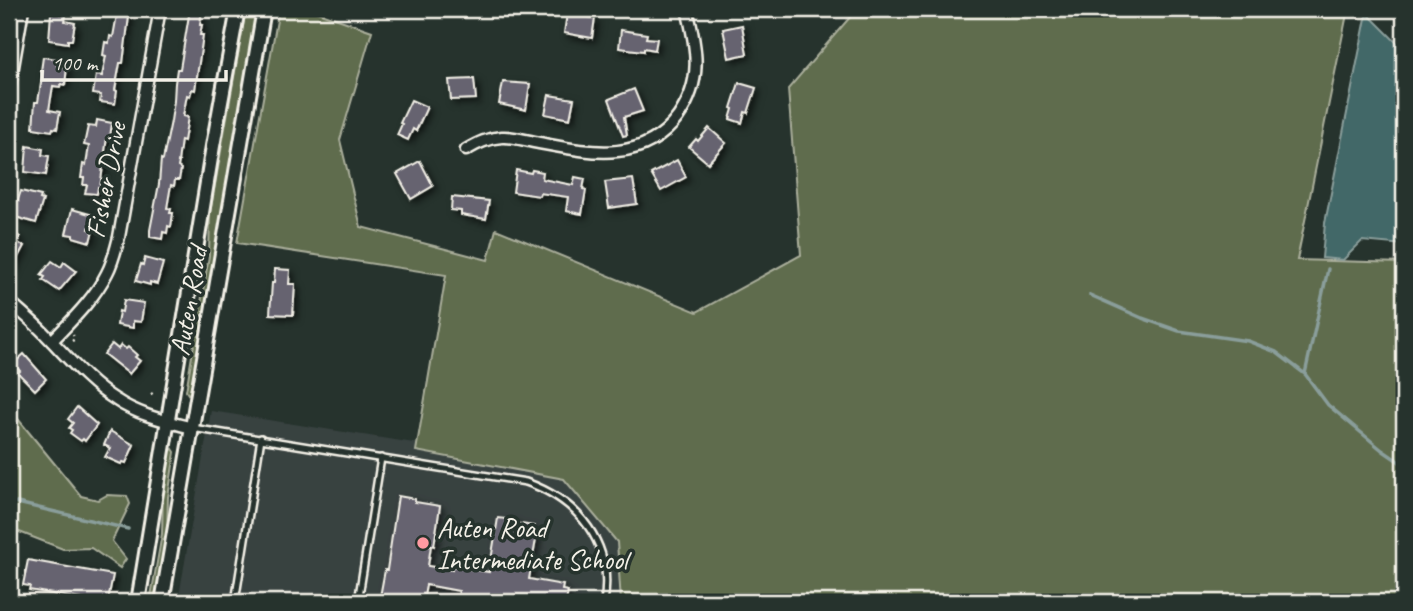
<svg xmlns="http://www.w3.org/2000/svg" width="1413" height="611" viewBox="0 0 1413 611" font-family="Caveat,sans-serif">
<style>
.built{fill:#394241}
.green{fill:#5f6c4e;stroke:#aaae9b;stroke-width:2}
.water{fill:#436767;stroke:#8a9e9b;stroke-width:2}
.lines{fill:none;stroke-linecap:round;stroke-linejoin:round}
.stream{stroke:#8a9e9b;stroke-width:3.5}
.building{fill:#666470;stroke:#f4f1e8;stroke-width:2;filter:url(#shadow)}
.service-casing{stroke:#f4f1e8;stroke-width:10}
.minor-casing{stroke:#f4f1e8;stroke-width:15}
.tertiary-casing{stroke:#f4f1e8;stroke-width:18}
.path{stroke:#f4f1e8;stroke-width:2.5;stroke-dasharray:2 5;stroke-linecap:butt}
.service{stroke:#26332d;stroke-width:5}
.minor{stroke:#26332d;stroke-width:10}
.tertiary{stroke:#26332d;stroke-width:12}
.poi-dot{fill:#ff9aa2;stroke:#26332d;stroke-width:2.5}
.labels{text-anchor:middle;stroke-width:7;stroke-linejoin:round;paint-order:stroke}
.street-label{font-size:28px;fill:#f4f1e8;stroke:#26332d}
.poi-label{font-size:28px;fill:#f4f1e8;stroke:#26332d;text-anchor:start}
</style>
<defs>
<filter id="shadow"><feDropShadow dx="3.5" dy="3.5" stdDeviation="3.5" flood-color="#0009"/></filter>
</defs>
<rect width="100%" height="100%" fill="#26332d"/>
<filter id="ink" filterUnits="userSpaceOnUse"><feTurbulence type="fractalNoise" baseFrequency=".0143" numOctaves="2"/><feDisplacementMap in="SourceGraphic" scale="14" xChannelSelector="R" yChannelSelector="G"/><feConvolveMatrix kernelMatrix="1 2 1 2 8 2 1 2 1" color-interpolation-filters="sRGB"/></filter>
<g filter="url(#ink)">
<path class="built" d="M211,411L667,483L647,602H178Z"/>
<g class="green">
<path d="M246,9H257L191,392L188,394L186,391L209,256L210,213Z"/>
<path d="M279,9H309L372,31L340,140L361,227L488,260L496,229L697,312L801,255L788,89L857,9H1348L1297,260L1404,263V602H621L617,542L564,479L416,451L446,275L237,243Z"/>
<path d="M9,408L81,496L98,500L107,495L127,496L130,504L112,541L126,559L120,568L91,548L63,549L9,528Z"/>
<path d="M173,449L175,452L168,497L167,533L156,602H150L162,534L163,491L170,451Z"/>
</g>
<path class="water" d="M1367,13L1404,50V245L1362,241L1343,260L1322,258L1325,223Z"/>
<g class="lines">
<g class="stream">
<path d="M1090,295L1142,318L1179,331L1248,341L1276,352L1305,374L1328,405L1382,450L1404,465"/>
<path d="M1305,374L1328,269"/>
<path d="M9,501L128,529"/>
</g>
</g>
<g class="building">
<path d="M118,9H130L123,63H120L115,90L117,91L115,104L100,102L101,95L93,94L96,75L102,76L106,56L103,55L105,42L109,43L110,36L113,37Z"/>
<path d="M190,9H202L200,25H202L200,35H203L195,90L192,89L190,96L187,95L183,116L188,117L184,141L181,140L178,162H179L178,167L181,169L179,180H175L174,186L171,185L167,208L171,209L170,213H173L171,227L168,226L167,233L163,232L162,239L150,237V230L159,184L161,159L163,160L171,121L174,101L175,83L177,69H180Z"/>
<path d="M51,13L66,15L65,21L75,23L72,40H68V43L49,40Z"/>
<path d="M567,14L595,18L592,38L564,33Z"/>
<path d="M742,25L747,54L729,58L723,29Z"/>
<path d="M621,30L647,34L646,38L657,39L655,50L644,48V51L619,48Z"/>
<path d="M43,57L58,59L57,66L67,67L65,85L61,84L60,87L53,86L49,110L60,112L57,129L53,128L52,131L33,128L35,102H38L43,71H41Z"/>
<path d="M474,79L476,99L451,100L449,80Z"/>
<path d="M503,82L530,84L526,110L499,104Z"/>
<path d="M739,83L756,88L748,113L745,112L742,123L730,119L733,109L731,108Z"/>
<path d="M634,89L643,111L624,117L627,135L623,136L609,99Z"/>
<path d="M549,95L574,99L570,119L545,114Z"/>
<path d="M411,100L427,107L416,131L413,129L408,140L397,135L402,124L400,123Z"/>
<path d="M97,120L112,123L110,137H107L100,188L98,187L97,194L85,193L87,185H83L84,178H81L83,164L86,165L89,146L84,145L88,126L96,127Z"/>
<path d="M709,128L726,143L708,163L689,147L696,139L698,141Z"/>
<path d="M27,146L43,149L42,155L49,156L46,175L25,172Z"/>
<path d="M677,160L686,177L661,191L651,174Z"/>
<path d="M420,161L433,186L411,199L397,174Z"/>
<path d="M516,170L531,173L532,170L543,172L542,179L573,185L575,177L585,179L583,189L586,190L582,214L566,211L568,197L540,193L539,196L513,192Z"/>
<path d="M633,179L637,204L609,208L605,182Z"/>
<path d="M21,191L41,196L40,199L43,200L36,223L12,216Z"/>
<path d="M452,197L489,201L486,219L461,215V211L451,210Z"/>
<path d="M72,209L93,215L89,229L93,230L90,242L73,237V235L66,234Z"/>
<path d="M9,231L20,237L17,243L24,246L9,274Z"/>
<path d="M145,258L163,263L157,284L150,282V285L136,281L141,264L143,265Z"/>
<path d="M52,261L61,267L64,262L76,271L59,291L43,280L45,277L41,275Z"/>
<path d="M275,269L290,270L289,284H295L293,315L270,314L272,283H274Z"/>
<path d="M124,300L144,303L141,322L133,321V328L117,325L119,311L122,312Z"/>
<path d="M112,344L118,349L121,345L126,349L128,347L137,355L135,357L140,361L129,374L104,354Z"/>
<path d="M24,354L46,379L35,390L18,373L20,371L13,364Z"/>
<path d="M77,407L97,425L85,441L83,439L81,441L70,433L72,430L69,428L73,423L68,419Z"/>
<path d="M110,431L134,445L126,463L123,462L121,464L105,457L110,448L104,445Z"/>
<path d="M398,496L415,499V502L440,506L434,546L431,545L428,566L452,570V566L489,572L498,518L515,520L514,523L534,526L532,533L537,534L529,579L563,585L562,590L568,591L566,602H457L459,591L426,585L423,602H379L385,570H387Z"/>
<path d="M28,560L113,575L108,600L102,599L101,602H99L29,590L30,586L23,585Z"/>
</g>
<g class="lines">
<defs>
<g id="service">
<path d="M192,428L526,482C579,501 614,544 604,602"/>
<path d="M235,602L261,438"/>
<path d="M358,602L381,458"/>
</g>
<g id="minor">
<path d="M9,90L23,9"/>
<path d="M466,150C478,143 488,138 502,137C513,136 527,141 539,143C588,152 643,165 678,117C703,81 697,49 687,9"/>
<path d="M9,301C20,311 31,320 41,330C65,354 87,382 116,400C138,415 166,421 192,428"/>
<path d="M52,341C72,320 94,299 107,273C113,262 116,249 119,237L160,9"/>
</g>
<g id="tertiary">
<path d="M138,602L213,146L238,9"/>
<path d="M162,602L264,9"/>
</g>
</defs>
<use href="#service" class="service-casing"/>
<use href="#minor" class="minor-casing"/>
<use href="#tertiary" class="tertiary-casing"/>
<g class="path">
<path d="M72,341L75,339L73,335"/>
<path d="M151,393L155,397"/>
</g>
<use href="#service" class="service"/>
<use href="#minor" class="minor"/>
<use href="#tertiary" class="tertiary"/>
</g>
</g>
<circle class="poi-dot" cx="423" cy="543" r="7"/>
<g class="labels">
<g class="street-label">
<text transform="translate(105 180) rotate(-79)" y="10">Fisher Drive</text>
<text transform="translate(188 301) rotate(-80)" y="10">Auten Road</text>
</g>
<g class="poi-label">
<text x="437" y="537">Auten Road<tspan x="437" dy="32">Intermediate School</tspan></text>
</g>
</g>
<rect width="1413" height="611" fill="none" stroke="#26332d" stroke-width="35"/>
<rect x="18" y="18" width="1378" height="576" fill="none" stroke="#f4f1e8" stroke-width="2.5" filter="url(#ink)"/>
<path d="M42 70v10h184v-10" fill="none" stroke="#f4f1e8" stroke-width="3.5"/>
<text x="52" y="70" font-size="21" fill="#f4f1e8" stroke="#26332d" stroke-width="5" paint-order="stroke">100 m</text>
</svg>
